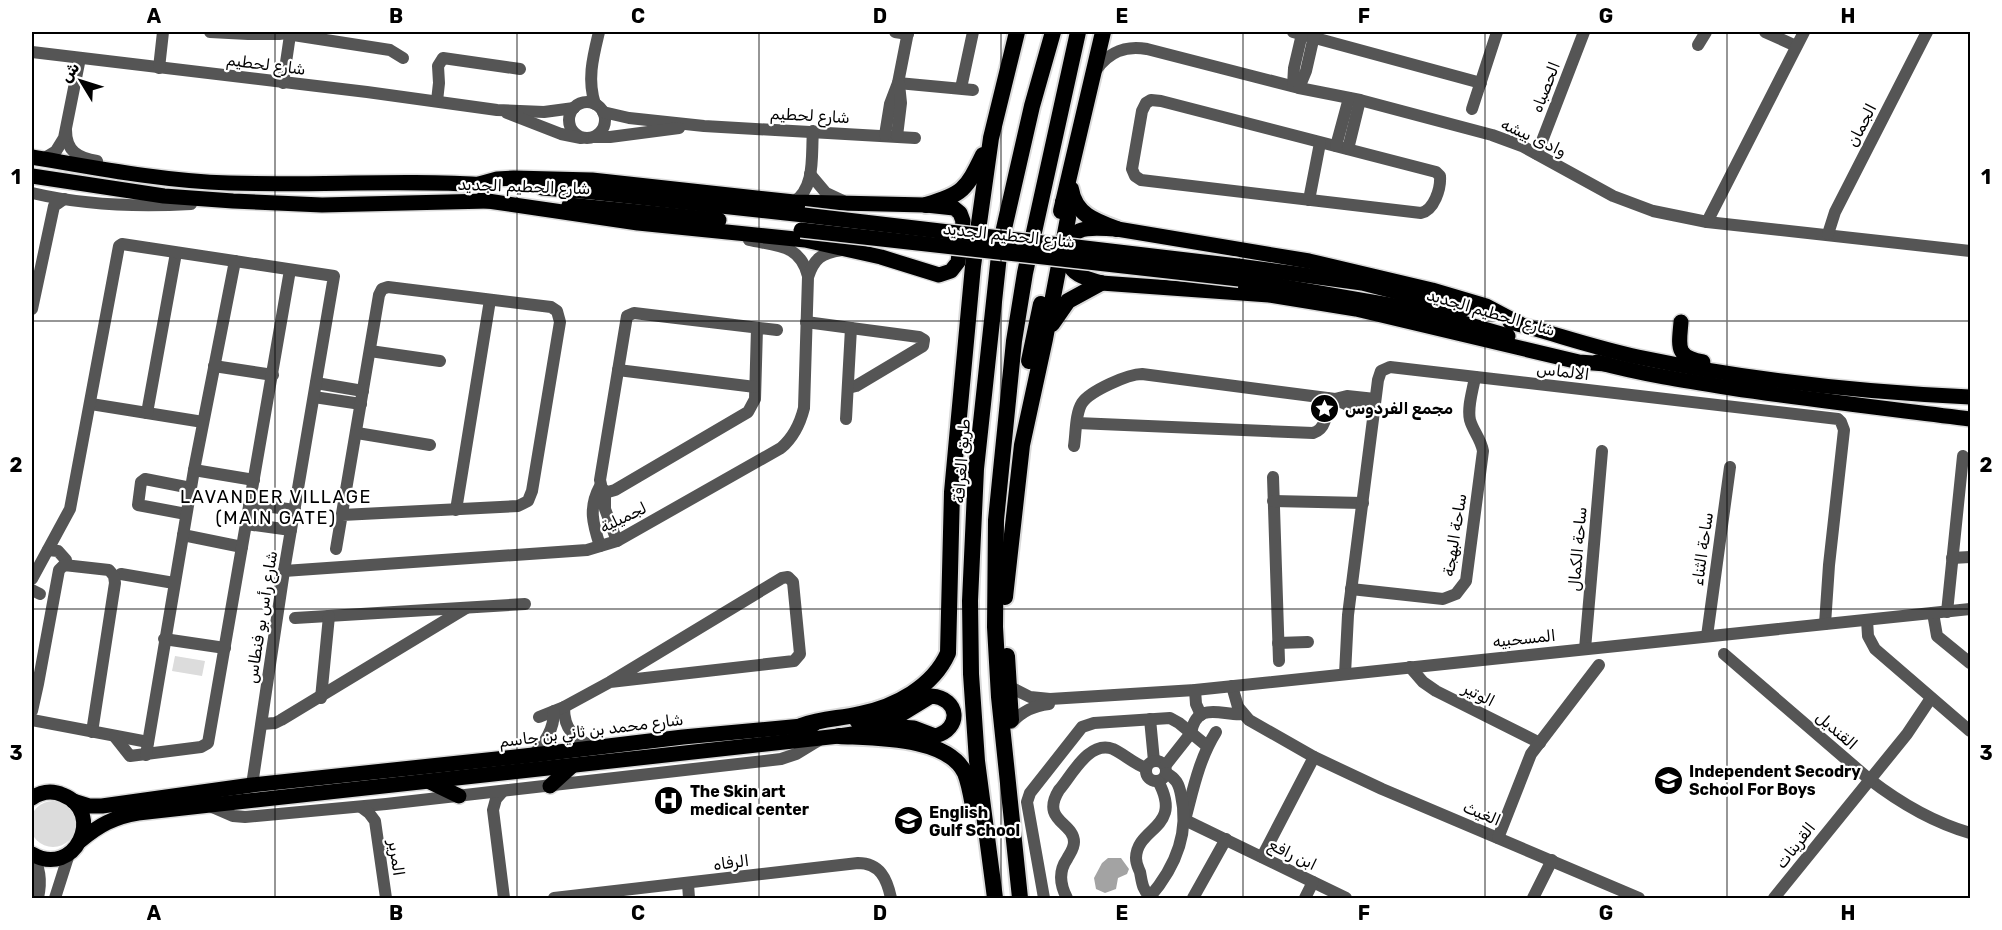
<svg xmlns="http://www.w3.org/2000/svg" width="2002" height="930" viewBox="0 0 2002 930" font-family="Rubik,'Noto Naskh Arabic',sans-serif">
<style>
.green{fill:#dcdcdc}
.water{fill:#a3a3a3}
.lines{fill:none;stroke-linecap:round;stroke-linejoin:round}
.major-casing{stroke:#dbdbdb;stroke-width:18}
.highway-casing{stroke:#dbdbdb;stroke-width:20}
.minor{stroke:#555;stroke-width:12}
.major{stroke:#000;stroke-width:15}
.highway{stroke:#000;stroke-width:16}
.major-bridge-casing{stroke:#dbdbdb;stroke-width:18;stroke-linecap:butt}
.major-bridge{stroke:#000;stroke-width:15}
.grid{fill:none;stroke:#000;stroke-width:1.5;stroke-opacity:0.55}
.labels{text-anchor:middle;stroke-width:4.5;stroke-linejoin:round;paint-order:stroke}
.street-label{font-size:16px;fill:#000;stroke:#fff}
.poi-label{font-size:16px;font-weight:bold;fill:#000;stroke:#fff;text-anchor:start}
.neighbourhood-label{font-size:18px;letter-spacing:1.5px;fill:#000;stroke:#fff}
.neatline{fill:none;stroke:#000;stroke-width:2}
.grid-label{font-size:20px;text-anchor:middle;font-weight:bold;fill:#000}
</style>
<rect width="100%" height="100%" fill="#fff"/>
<g class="green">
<path d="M175,656L205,661L202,676L172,671Z"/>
<circle cx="53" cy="824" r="23"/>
</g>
<path class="water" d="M1108,858H1121L1129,869L1127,874L1118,878L1116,889L1105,893L1096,889L1094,878L1102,863Z"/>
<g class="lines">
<defs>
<g id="major">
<path d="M32,157C97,168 163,181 229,183C316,186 402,179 488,185"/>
<path d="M32,176L164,196L233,201L322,205L489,201"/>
<path d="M479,184L497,179L514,178L592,180L794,202L926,205L954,208L960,213L963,221L958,262L951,271L939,275L881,257L805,240L638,223L481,200"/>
<path d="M542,188L592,192L804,215"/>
<path d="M569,205L719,220"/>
<path d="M1238,266L1362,283L1464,309"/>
<path d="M1239,279L1418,310L1508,336"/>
<path d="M1510,322C1553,333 1595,348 1638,357C1748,380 1859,392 1970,397"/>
<path d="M1681,322C1679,346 1675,357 1703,362"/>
<path d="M1520,324L1486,306L1432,290L1309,261L1117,229C1105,229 1089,226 1079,231C1064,238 1063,262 1075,272C1082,278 1092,280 1101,283L1269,295L1356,309L1579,362L1606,364"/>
<path d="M1597,362C1641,374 1686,381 1731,388C1811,400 1891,409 1970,419"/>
<path d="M430,782L459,796"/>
<path d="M550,786L572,766"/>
<path d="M32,798C41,792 52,790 63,795C106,812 75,879 32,854"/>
<path d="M73,801L89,806H102L252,785L533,755L683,737L813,725"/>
<path d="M80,841C99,825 114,817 138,813L839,736L900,727L914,728L935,736C962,729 960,698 931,696L900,715L857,721"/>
</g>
<g id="highway">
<path d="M1071,189C1075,214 1095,221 1117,229"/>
<path d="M926,205C963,194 966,190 983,155"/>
<path d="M1061,211L1103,32"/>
<path d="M1052,324L1068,301L1101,283"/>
<path d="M1029,361L1041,304"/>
<path d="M1005,597L1022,445L1045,339L1068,218L1067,209L1063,202"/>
<path d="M1007,656L1011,720"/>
<path d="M801,726C823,718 839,719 860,714C895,707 933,687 948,653L952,492L973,266L991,138L1017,32"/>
<path d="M839,736C875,738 947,736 965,773C969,783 971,795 973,806"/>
<path d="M995,898L977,761L971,674L970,601L976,469L1000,246L1032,106L1053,32"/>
<path d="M1020,898L999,697L995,627L996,520L1014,341L1025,273L1078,32"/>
</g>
</defs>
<use href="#major" class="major-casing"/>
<use href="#highway" class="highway-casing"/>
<g class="minor">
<path d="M210,32L248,34H280"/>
<path d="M274,32L390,50L403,58"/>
<path d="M895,32L908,34"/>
<path d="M1293,32L1481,83"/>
<path d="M1765,32L1796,46"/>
<path d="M1698,45L1706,32"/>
<path d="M32,52L367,92L497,110L544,112L574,108"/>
<path d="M159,68L163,32"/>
<path d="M1096,70C1109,52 1125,45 1147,49L1299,88L1360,100L1492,135L1522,146L1613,196L1653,211L1707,222L1970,251"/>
<path d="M283,83L290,35"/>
<path d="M898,83L973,90"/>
<path d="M1293,86L1294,68L1302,34"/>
<path d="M961,88L973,32"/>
<path d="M1299,88L1306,71L1314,36"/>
<path d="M1151,100L1161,101L1436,172L1440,176C1441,189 1434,210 1421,213L1141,180L1135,176L1132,169L1142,111L1146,103Z"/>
<path d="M437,101L439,83L438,66L443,58L520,69"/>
<circle cx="587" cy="120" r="18"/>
<path d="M595,104C587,79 593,57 599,32"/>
<path d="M1472,109L1497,32"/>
<path d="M603,112L629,118L704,126L915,138"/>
<path d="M507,113L561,134L581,138"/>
<path d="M66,130C66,151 78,158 97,161"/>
<path d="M885,135L890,104L898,83L908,32"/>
<path d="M897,136L901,103L899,84"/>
<path d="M594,137H610L679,128"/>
<path d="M1336,146L1349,98"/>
<path d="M1348,149L1360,100"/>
<path d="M1537,154L1584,32"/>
<path d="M43,159L56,151L64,138L80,58"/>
<path d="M810,174L826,193L843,201"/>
<path d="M32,193C83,205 139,207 191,204"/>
<path d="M1309,200L1320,143"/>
<path d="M794,202C816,187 811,155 813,131"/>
<path d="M1707,222L1804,32"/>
<path d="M1828,234L1835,212L1927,32"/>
<path d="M749,240C777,246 800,244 808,276"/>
<path d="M32,309L54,206L64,199"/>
<path d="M806,322L919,337L924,340L923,346L856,386L848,388"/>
<path d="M757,328L755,399L748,412L615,490L608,492L602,489L600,480L627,316L634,313L777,330"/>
<path d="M370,351L440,361"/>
<path d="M214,366L273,375"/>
<path d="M618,370L755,387"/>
<path d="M316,383L363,391"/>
<path d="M314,397L361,404"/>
<path d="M1335,399L1352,407L1374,410"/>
<path d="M91,404L203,422"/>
<path d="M147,413L176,253"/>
<path d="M846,419L851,328"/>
<path d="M1077,423L1313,433C1328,428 1326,412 1327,398"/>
<path d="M357,433L430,445"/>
<path d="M1074,446C1076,434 1075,414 1082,403C1090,391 1128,374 1142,374L1335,399L1347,396L1375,399"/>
<path d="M194,470L254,480"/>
<path d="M1273,477L1279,661"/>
<path d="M600,486C588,508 593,524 600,546"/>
<path d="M605,491V509L617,541"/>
<path d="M1273,501L1363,503"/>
<path d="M249,504L295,510"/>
<path d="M456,510L490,300"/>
<path d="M186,514L138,505L141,482L145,479L191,488"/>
<path d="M246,524L291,530"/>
<path d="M183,535L242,547"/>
<path d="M336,549L379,295L382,289L388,287L551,307L557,311L560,322L532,491L528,501L518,506L342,515"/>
<path d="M48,550L58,551L66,560V565"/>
<path d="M1952,558L1970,557"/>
<path d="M284,571L587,550L617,541L781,448C794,437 800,424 804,408L808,277C814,259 821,253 841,250"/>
<path d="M121,574L174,583"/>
<path d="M32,579L70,509L119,246L122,244L334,276L284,571L252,785"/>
<path d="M1351,589L1443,599L1456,594L1466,581L1483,451C1481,439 1473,431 1470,420C1467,407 1473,390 1475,377"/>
<path d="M32,590L40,594"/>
<path d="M1947,612L1963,456"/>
<path d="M1933,613L1937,636L1970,663"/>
<path d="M295,618L525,604"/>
<path d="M1867,620L1868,636L1875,649L1970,731"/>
<path d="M1707,636L1730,467"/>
<path d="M164,639L225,648"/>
<path d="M1278,643L1308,642"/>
<path d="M1585,649L1602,451"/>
<path d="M1724,654L1869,779C1900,803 1932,822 1970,833"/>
<path d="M1410,667L1423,682L1436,691L1540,743"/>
<path d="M1345,674L1348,615L1378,380L1381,371L1390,367L1838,419L1841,422L1844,430L1829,565L1825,624"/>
<path d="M1232,686L1238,707L1249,720L1314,757L1382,789L1639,898"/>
<path d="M1010,687L1030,697L1050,699L1195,690L1970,609"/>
<path d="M1195,690L1196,704L1201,715"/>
<path d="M321,698L329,616"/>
<path d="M564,707C564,731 574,737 594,748"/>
<path d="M32,711L38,684L59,570L64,565L109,570L114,576L115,583L92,732"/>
<path d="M539,717L564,707L610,682L782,578L788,577L793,582L800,654L794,661L610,682"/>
<path d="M1150,719L1154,761"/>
<path d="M32,720L148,742"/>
<path d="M1011,723C1023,711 1033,706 1049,704"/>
<path d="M262,724L275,723L281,720L466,608"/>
<path d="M1216,732C1199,759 1193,790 1185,820L1346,898"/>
<path d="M115,737L130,756L201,747L208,743L290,270"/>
<path d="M146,755L194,470L235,261"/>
<path d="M533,755C545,742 554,730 554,711"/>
<circle cx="1156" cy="771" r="10"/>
<path d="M1165,766L1191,733C1197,700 1222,716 1243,714"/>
<path d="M503,791L496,799L493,810L504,898"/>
<path d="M210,806L233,816L245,817L386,804L781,759L796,754L819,740"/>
<path d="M361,807L369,813L375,821L386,898"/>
<path d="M1498,838L1531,754L1599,665"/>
<path d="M32,856C41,868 41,884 38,898"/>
<path d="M1262,857L1314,757"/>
<path d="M688,884L689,898"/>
<path d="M1150,897C1142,889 1142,882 1140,872C1138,867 1136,864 1136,858C1137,826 1184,829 1158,781"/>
<path d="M55,898L69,854"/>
<path d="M554,898L858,863C880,863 887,879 891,898"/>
<path d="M1044,898L1027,802L1030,793L1082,727L1094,723L1170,718L1179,723L1207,746"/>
<path d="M1067,898C1060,885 1058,872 1067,859C1070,853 1074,849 1074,842C1074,822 1040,821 1059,790C1072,775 1089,740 1113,749C1124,754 1134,764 1146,768"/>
<path d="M1149,898C1174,869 1190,834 1181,795C1179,784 1176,778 1166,773"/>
<path d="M1193,898L1226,839"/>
<path d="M1305,898L1313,882"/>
<path d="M1533,898L1552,860"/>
<path d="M1774,898L1907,734L1931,698"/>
</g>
<use href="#major" class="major"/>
<use href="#highway" class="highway"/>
<defs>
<g id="major-bridge">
<path d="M804,215L1238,266"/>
<path d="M801,230L1239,279"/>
</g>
</defs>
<use href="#major-bridge" class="major-bridge-casing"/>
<use href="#major-bridge" class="major-bridge"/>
</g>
<path class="grid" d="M275,32V898M517,32V898M759,32V898M1001,32V898M1243,32V898M1485,32V898M1727,32V898M32,321H1970M32,609H1970"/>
<defs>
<symbol id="sight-disc" viewBox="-11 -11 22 22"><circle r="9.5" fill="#000" stroke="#fff"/><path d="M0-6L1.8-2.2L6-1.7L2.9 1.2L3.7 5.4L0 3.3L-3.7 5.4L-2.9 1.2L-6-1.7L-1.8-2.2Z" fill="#fff"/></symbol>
<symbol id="school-disc" viewBox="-11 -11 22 22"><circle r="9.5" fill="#000" stroke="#fff"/><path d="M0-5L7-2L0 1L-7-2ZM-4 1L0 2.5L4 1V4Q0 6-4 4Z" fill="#fff"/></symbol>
<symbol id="hospital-disc" viewBox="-11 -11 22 22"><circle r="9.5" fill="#000" stroke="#fff"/><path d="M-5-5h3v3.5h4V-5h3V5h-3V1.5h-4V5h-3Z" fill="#fff"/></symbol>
</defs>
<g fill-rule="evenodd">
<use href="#sight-disc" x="1308" y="392" width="33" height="33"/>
<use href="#school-disc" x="1652" y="764" width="33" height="33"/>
<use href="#hospital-disc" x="652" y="784" width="33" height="33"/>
<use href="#school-disc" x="892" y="804" width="33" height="33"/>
</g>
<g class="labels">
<g class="street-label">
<text transform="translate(266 64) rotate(7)" y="6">شارع لحطيم</text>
<text transform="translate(1545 87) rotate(-69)" y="6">الحصباه</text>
<text transform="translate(810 115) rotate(3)" y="6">شارع لحطيم</text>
<text transform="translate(1861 125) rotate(-63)" y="6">الجمان</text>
<text transform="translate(1534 137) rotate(25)" y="6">وادى بيشه</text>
<text transform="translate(524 186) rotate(2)" y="6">شارع الحطيم الجديد</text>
<text transform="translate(1009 235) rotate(6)" y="6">شارع الحطيم الجديد</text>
<text transform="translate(1491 312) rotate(16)" y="6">شارع الحطيم الجديد</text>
<text transform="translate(1563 371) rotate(7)" y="6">الالماس</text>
<text transform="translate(961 461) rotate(-86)" y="6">طريق الغرافة</text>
<text transform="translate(623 517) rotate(-26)" y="6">لجميلية</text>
<text transform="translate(1454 535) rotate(-81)" y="6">ساحة البهجة</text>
<text transform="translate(1577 549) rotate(-85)" y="6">ساحة الكمال</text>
<text transform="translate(1702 549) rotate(-82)" y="6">ساحة الثناء</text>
<text transform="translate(261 617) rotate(-81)" y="6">شارع رأس بو فنطاس</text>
<text transform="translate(1524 638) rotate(-6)" y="6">المسحبيه</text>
<text transform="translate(1479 694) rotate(27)" y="6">الوتير</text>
<text transform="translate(591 730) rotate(-7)" y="6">شارع محمد بن ثاني بن جاسم</text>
<text transform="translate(1837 730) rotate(41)" y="6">القنديل</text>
<text transform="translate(1482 813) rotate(23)" y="6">الغيث</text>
<text transform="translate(1795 845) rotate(-52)" y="6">القرينات</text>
<text transform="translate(1293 854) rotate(26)" y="6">ابن رافع</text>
<text transform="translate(397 858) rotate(82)" y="6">المرير</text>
<text transform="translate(731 862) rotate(-7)" y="6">الرفاه</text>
</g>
<g class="poi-label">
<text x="1345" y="414">مجمع الفردوس</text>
<text x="1689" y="777">Independent Secodry<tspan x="1689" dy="18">School For Boys</tspan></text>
<text x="690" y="797">The Skin art<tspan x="690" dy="18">medical center</tspan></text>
<text x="929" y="818">English<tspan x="929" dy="18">Gulf School</tspan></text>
</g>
<g class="neighbourhood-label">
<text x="276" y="503">LAVANDER VILLAGE<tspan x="276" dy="21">(MAIN GATE)</tspan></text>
</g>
</g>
<rect width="2002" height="930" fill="none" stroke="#ffffff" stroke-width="66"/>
<g transform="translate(81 81) rotate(308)" stroke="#ffffff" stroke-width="4.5" paint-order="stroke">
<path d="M0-4.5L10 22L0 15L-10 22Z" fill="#000000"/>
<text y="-9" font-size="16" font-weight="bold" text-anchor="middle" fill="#000000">ش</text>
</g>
<rect x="33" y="33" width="1936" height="864" class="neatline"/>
<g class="grid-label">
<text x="154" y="23">A</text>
<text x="396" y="23">B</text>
<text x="638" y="23">C</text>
<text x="880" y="23">D</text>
<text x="1122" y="23">E</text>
<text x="1364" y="23">F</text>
<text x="1606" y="23">G</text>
<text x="1848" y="23">H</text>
<text x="16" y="184">1</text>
<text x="1986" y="184">1</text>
<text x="16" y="472">2</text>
<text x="1986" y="472">2</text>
<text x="16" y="760">3</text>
<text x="1986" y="760">3</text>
<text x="154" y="920">A</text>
<text x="396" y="920">B</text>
<text x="638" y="920">C</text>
<text x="880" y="920">D</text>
<text x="1122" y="920">E</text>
<text x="1364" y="920">F</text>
<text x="1606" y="920">G</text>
<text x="1848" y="920">H</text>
</g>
</svg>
